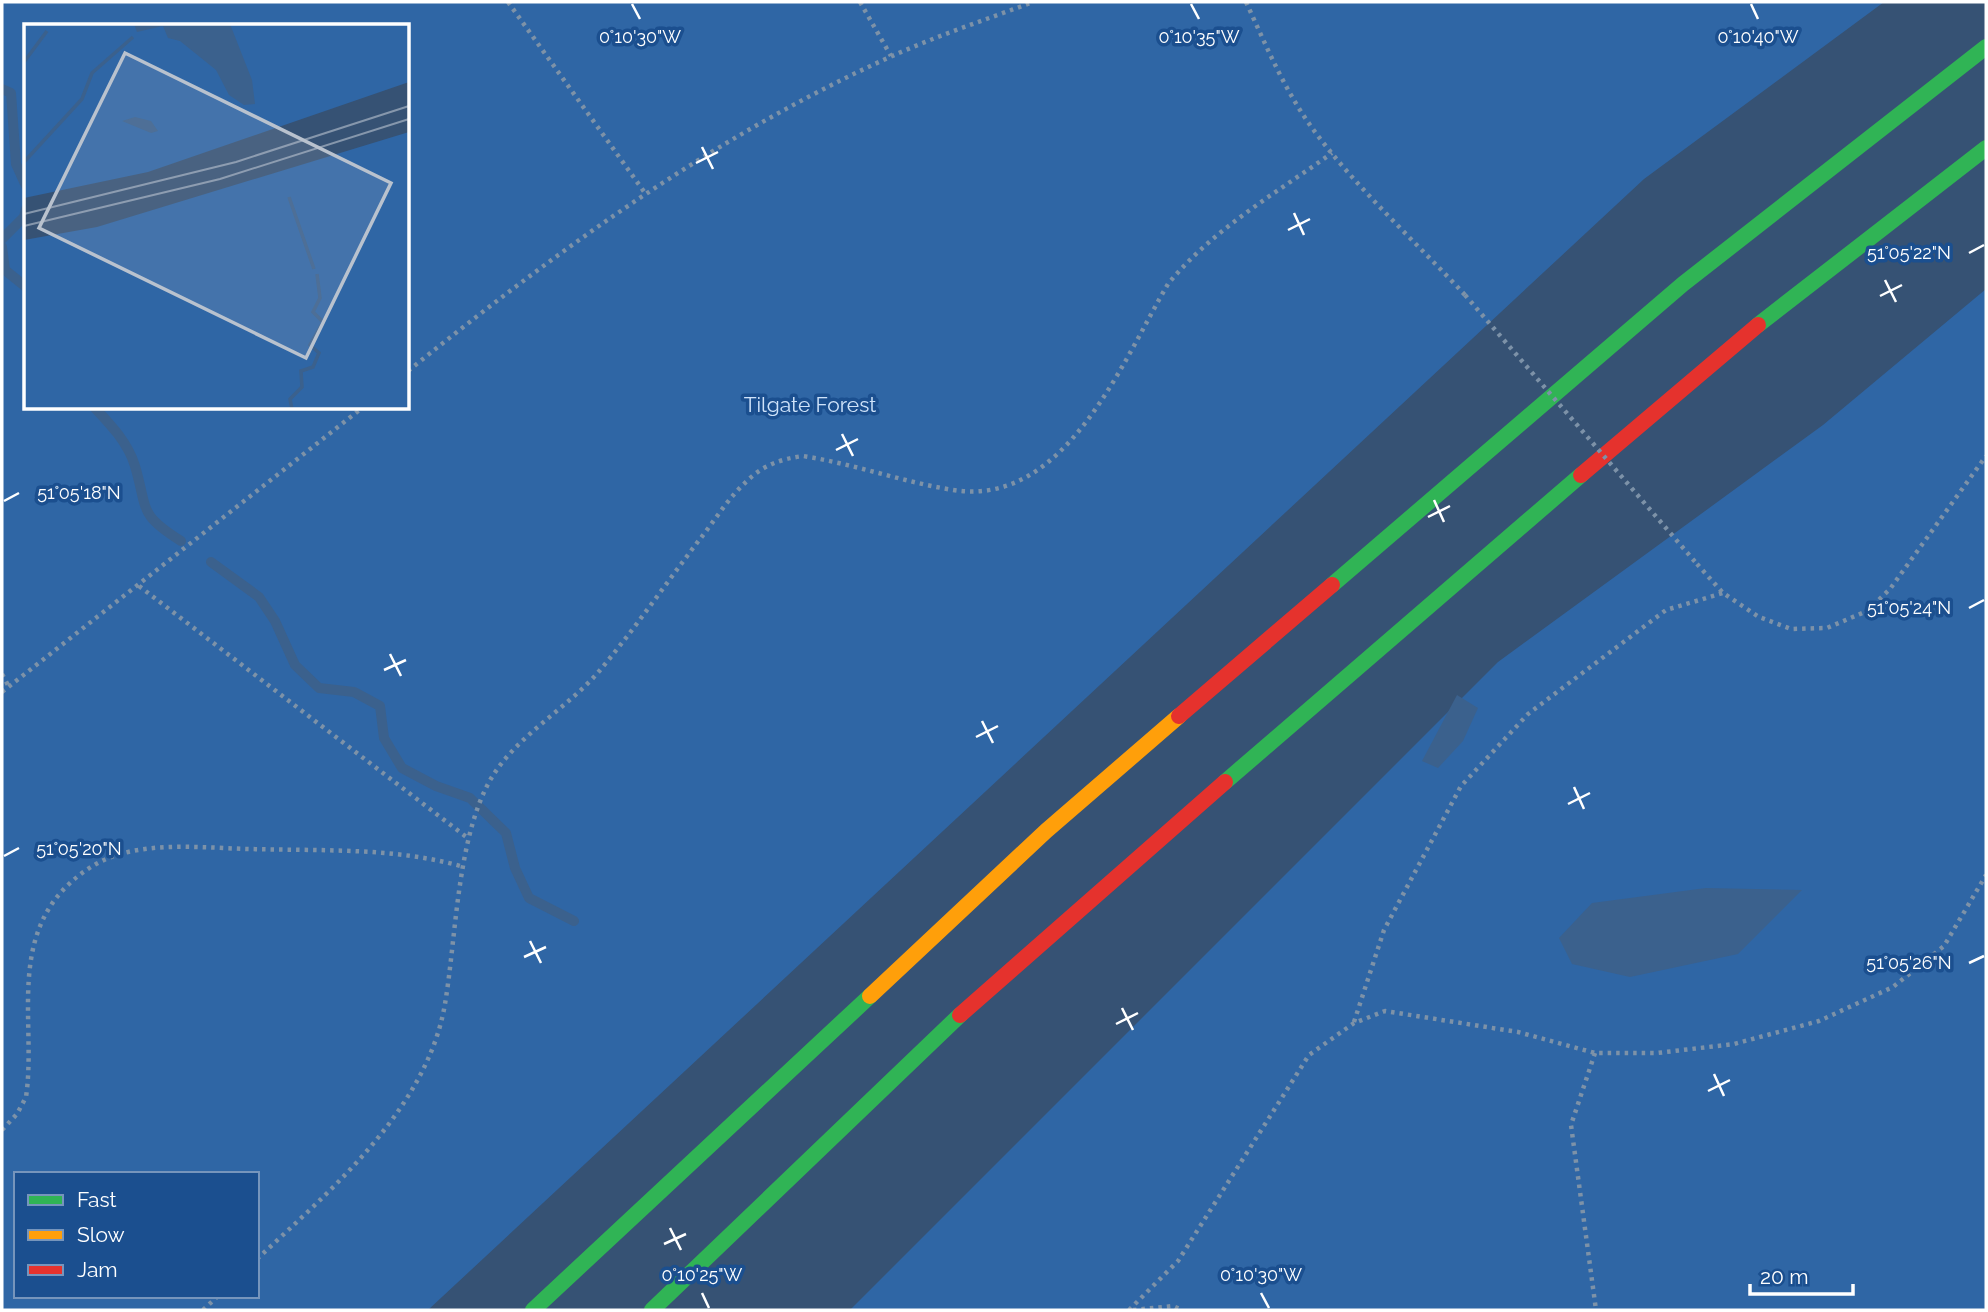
<svg xmlns="http://www.w3.org/2000/svg" width="1988" height="1312" viewBox="0 0 1988 1312" font-family="Raleway,sans-serif">
<style>
.green{fill:#2f66a5;fill-rule:evenodd}
.water{fill:#3b618d}
.lines{fill:none;stroke-linecap:round;stroke-linejoin:round}
.stream{stroke:#3b618d;stroke-width:10}
.path{stroke:#7d92a8;stroke-width:4.5;stroke-dasharray:3.5 5;stroke-linecap:butt}
.fast{stroke:#30b455;stroke-width:16}
.slow{stroke:#ff9f0a;stroke-width:16}
.jam{stroke:#e5322d;stroke-width:16}
.path-bridge{stroke:#7d92a8;stroke-width:4.5;stroke-dasharray:3.5 5;stroke-linecap:butt}
.ticks{fill:none;stroke:#fff;stroke-width:2.5}
.labels{text-anchor:middle;stroke-width:7;stroke-linejoin:round;paint-order:stroke}
.park-label{font-size:21px;fill:#cfe3fa;stroke:#1b4f8f}
.inset-river{fill:none;stroke:#3b618d;stroke-width:3.5}
.inset-road{fill:none;stroke:#8697ac;stroke-width:2}
.view{fill:#b9c2ce;fill-opacity:0.15;stroke:#b9c2ce;stroke-width:3.5}
.inset-edge{fill:none;stroke:#fff;stroke-width:3.5}
.ticks-label{font-size:18px;text-anchor:middle;fill:#fff;stroke:#1b4f8f;stroke-width:7;stroke-linejoin:round;paint-order:stroke}
</style>
<rect width="100%" height="100%" fill="#365274"/>
<g class="green">
<path d="M2,2H1884L1644,179L428,1310H2ZM26,26H408V408H26ZM16,1174H257V1296H16Z"/>
<path d="M1986,289V1310H850L1498,662L1823,425Z"/>
</g>
<g class="water">
<path d="M1457,695L1478,708L1463,741L1438,768L1422,761Z"/>
<path d="M1706,888L1802,890L1738,954L1630,977L1572,964L1559,938L1592,903Z"/>
</g>
<g class="lines">
<g class="stream">
<path d="M2,89L11,93L16,164L26,186"/>
<path d="M2,239L24,217L26,209"/>
<path d="M2,247L5,270L26,287"/>
<path d="M95,408C111,425 128,443 135,466C148,510 138,514 181,541"/>
<path d="M211,562L259,597L275,621L295,665L319,688L354,692L380,706L384,738L402,768L436,786L470,798L506,833L515,868L529,898L574,921"/>
</g>
<g class="path">
<path d="M508,2L645,193"/>
<path d="M860,2L891,56"/>
<path d="M1246,2C1265,43 1283,87 1310,125C1352,184 1415,241 1465,295"/>
<path d="M408,371C558,250 713,137 890,57C936,36 985,20 1033,2"/>
<path d="M1697,564L1723,593L1759,617L1791,629L1827,628L1867,611L1890,589L1986,456"/>
<path d="M139,586L469,839"/>
<path d="M2,674L9,687"/>
<path d="M2,692L362,408"/>
<path d="M1354,1022L1384,930L1461,786L1528,714L1666,610L1723,593"/>
<path d="M1595,1053L1571,1125L1596,1310"/>
<path d="M2,1130L17,1114L26,1097C35,1036 15,966 48,910C62,886 90,863 117,855C158,842 207,848 249,849C321,851 395,847 464,867"/>
<path d="M257,1259C331,1190 427,1109 445,1004C456,938 457,845 487,786C511,738 567,710 601,669C636,627 667,582 700,539C715,520 729,497 747,481C763,465 781,459 803,456C854,464 903,482 953,490C1065,508 1122,362 1168,284C1212,230 1276,193 1332,153"/>
<path d="M203,1310L218,1296"/>
<path d="M1129,1310L1178,1261L1309,1055L1354,1023L1385,1011L1518,1032L1595,1053H1657L1734,1044L1819,1021L1893,987L1944,946L1986,875"/>
<path d="M1133,1310L1173,1306L1182,1310"/>
</g>
<g class="fast">
<path d="M1758,325L1986,148"/>
<path d="M1332,585L1683,284L1986,47"/>
<path d="M1225,782L1581,475"/>
<path d="M533,1310L870,996"/>
<path d="M652,1310L960,1015"/>
</g>
<path class="slow" d="M870,996L1046,831L1179,716"/>
<g class="jam">
<path d="M1581,475L1758,325"/>
<path d="M1179,716L1332,585"/>
<path d="M960,1015L1225,782"/>
</g>
<path class="path-bridge" d="M1465,295L1697,564"/>
</g>
<path class="ticks" d="M632,4L640,19M1191,4L1199,19M1751,4L1758,19M702,147L713,169M696,163L718,152M1294,213L1304,235M1288,230L1310,219M1969,253L1984,245M1885,280L1896,302M1880,296L1902,285M842,434L853,456M836,450L858,439M1434,500L1444,522M4,501L19,493M1428,517L1450,506M1969,608L1984,600M390,654L401,676M384,670L406,660M982,721L993,743M976,737L998,726M1574,787L1584,809M1568,804L1590,793M4,856L19,848M530,941L541,963M524,957L546,947M1969,963L1984,956M1122,1008L1133,1030M1116,1024L1138,1013M1714,1074L1724,1096M1708,1091L1730,1080M670,1228L681,1250M664,1244L686,1234M702,1293L709,1308M1261,1293L1269,1308"/>
<g class="labels">
<g class="park-label">
<text x="810" y="412">Tilgate Forest</text>
</g>
</g>
<g transform="translate(24 24)">
<rect width="385" height="385" fill="#365274"/>
<path d="M0,0H385V58L124,148L0,174ZM385,108V385H0V216L73,203Z" fill="#2f66a5"/>
<path d="M110,0H206L228,56L231,80L220,81L205,71L192,46L156,17L144,14L139,2L113,8ZM111,93L127,97L134,107L127,109L98,97Z" fill="#3b618d"/>
<path class="inset-river" d="M0,38L23,7M0,138L58,75L68,49L109,13M265,173L290,245M268,385L266,375L278,363L277,347L289,343L295,329L286,321L299,298L289,288L296,274L293,250"/>
<path class="inset-road" d="M0,190L212,138L385,82M0,202L196,155L385,95"/>
<path class="view" d="M101,29L367,159L282,334L15,204Z"/>
<rect width="385" height="385" class="inset-edge"/>
</g>
<g class="ticks-label">
<text x="640" y="43">0°10'30"W</text>
<text x="1199" y="43">0°10'35"W</text>
<text x="1758" y="43">0°10'40"W</text>
<text x="1909" y="259">51°05'22"N</text>
<text x="79" y="499">51°05'18"N</text>
<text x="1909" y="614">51°05'24"N</text>
<text x="79" y="855">51°05'20"N</text>
<text x="1909" y="969">51°05'26"N</text>
<text x="702" y="1281">0°10'25"W</text>
<text x="1261" y="1281">0°10'30"W</text>
</g>
<rect width="1988" height="1312" fill="none" stroke="#ffffff" stroke-width="7"/>
<rect x="14" y="1172" width="245" height="126" fill="#1b4f8f" stroke="#7695bc" stroke-width="2"/>
<rect x="28" y="1195" width="35" height="10" fill="#30b455" stroke="#7695bc" stroke-width="2"/>
<text x="77" y="1207" font-size="21" fill="#ffffff">Fast</text>
<rect x="28" y="1230" width="35" height="10" fill="#ff9f0a" stroke="#7695bc" stroke-width="2"/>
<text x="77" y="1242" font-size="21" fill="#ffffff">Slow</text>
<rect x="28" y="1265" width="35" height="10" fill="#e5322d" stroke="#7695bc" stroke-width="2"/>
<text x="77" y="1277" font-size="21" fill="#ffffff">Jam</text>
<path d="M1750 1284v10h103v-10" fill="none" stroke="#ffffff" stroke-width="3.5"/>
<text x="1760" y="1284" font-size="21" fill="#ffffff" stroke="#1b4f8f" stroke-width="5" paint-order="stroke">20 m</text>
</svg>
